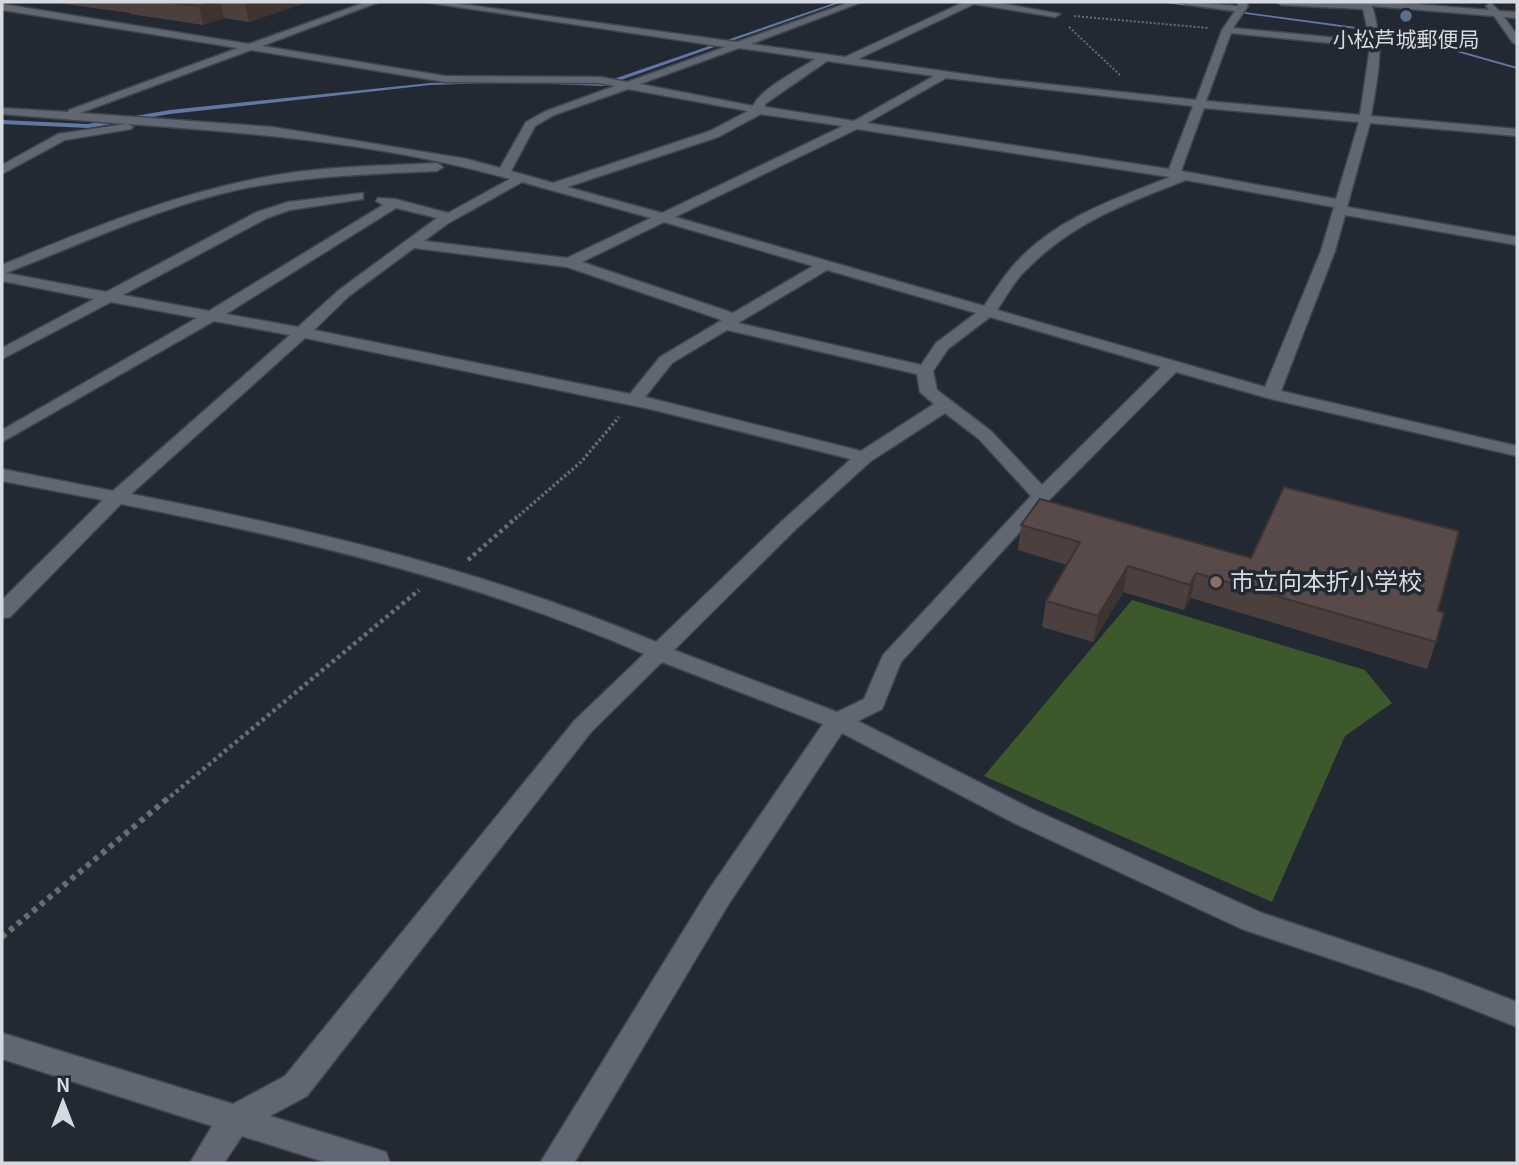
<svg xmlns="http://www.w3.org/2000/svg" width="1519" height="1165" viewBox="0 0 1519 1165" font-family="Georgia,'Noto Sans JP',serif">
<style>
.green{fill:#3d582a}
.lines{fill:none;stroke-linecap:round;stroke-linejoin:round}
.stream{fill:#6177a4;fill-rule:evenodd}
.minor-casing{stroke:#41454d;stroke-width:3}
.path-far3{stroke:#686d75;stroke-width:2;stroke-dasharray:2 2;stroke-linecap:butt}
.path-far2{stroke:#686d75;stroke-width:3.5;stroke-dasharray:2.5 2.5;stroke-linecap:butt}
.path-far1{stroke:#686d75;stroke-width:4.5;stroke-dasharray:3.5 3.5;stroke-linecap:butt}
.path{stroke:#686d75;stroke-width:6;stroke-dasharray:5 5;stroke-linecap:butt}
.minor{fill:#616772;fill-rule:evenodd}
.wall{fill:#4b403e}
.shaded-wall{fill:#3d3432}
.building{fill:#574a48;stroke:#3d3432;stroke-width:2}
.service-dot{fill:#5c6f8a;stroke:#232932;stroke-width:2.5}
.education-dot{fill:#8d6e63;stroke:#232932;stroke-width:2.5}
.labels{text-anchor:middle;stroke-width:7;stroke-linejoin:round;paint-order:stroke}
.far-poi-label{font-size:21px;fill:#d6dae0;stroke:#232932}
.poi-label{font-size:24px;fill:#d6dae0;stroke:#232932;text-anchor:start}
</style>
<rect width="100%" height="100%" fill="#232932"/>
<path class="green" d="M1132,600L1365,670L1392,703L1345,736L1272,902L984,776Z"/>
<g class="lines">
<g class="stream">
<path d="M837,2H842L604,86L522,83L520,82L522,81L602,83Z"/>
<path d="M1159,2H1169L1393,32L1517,67V69L1393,34Z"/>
<path d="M490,81L492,83L430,85L170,114L88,128L2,124V120L88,124L170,110L430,83Z"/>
</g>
<defs>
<path id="minor" d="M366,2H379L262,46L445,76L600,77L627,82L725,47L424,2H447L737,42L850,2H862L751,44L845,57L964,2H994L1060,14L1055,17L974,4L858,59L999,79L1196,100L1222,30L1235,11L1188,5L1184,2L1238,6V2H1246L1248,6L1233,28L1370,41L1363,9L1281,5L1276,2H1390L1489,10L1486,6L1491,3L1499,11L1517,12V18L1504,17L1517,35V44L1513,43L1494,16L1372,6C1385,49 1378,73 1371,116L1517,129V136L1370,123L1347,207L1517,237V245L1345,215L1335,251L1281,391L1517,446V456L1271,399L1176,372L1049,500L901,662L882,709L858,721L1032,809L1262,913L1444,974L1517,1002V1027L1424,990L1242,929L1014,823L842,733L728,905L574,1163H540L708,891L823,724L662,662L591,732L307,1096L270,1116L386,1152L390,1163H328L242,1136L224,1163H190L212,1126L2,1059V1033L233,1104L285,1076L575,720L644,654C477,581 299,539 121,504L10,617L2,618V600L103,500L2,481V469L113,491L290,335L214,321L2,442V430L197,318L111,302L2,359V348L94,299L2,281V265C91,228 181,191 277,175C330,166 383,166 437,163L443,167L437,171C371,174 306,176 241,189C159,207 84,243 6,273L106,292L257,212L288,202L363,193V199L290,210L267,218L123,295L209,311L383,205L376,201L378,198L395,199L448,213L510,179C386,144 256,133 128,124L133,127L131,129L65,140L2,174V165L58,134L126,124L2,114V108L68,112L69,110L238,48L2,10V4L249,44ZM1231,33L1370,47L1360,115L1206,101ZM739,48L815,59C799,70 760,89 753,106L640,84ZM251,50L445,82L600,83L615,86L546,111L526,122L500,168L467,159L272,127L80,113ZM827,61L934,76L854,121L765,107V104ZM946,78L1193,106L1169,169L867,123ZM628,89L748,111L710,131L553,183L511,171L535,126L554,115ZM1204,108L1359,122L1336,199L1181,171ZM761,114L843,126L662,213L567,187L718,137ZM857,129L1170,177C1115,199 1053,219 1012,267C1002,279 993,293 984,306L675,217ZM1186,180L1334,207L1321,251L1265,387L997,310C1006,297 1014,281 1026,270C1073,222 1125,204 1186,180ZM522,182L651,218L567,258L424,241L447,224ZM396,208L437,218L339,290L298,327L226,314ZM664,222L813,266L733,313L582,262ZM414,248L567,267L722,320L660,357L630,394L314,330L349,296ZM827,270L976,313L936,343L921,365L738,323ZM990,317L1161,367L1042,485L991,431L937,390L933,371L948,349ZM727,330L917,374L920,392L934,404L861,451L645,397L672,363ZM305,338L650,409L851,459L782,521L656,642C488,571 310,529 131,494ZM945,413L979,439L1031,496L883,655L864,699L837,712L674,650L796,529L871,461Z"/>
</defs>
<use href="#minor" class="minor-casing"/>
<g class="path-far3">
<path d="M1074,16L1208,28"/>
<path d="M1069,27L1121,76"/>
</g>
<path class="path-far2" d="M515,519L581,462L619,417"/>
<g class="path-far1">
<path d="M468,560L517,517"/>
<path d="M165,801L419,590"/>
</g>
<path class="path" d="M2,937L167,799"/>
<use href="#minor" class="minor"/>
</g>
<g class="wall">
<path d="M50,2H302L303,4L249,22L224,18L203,25L130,14V13Z"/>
<path d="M1021,525L1438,611L1436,642L1427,669L1191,598L1184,610L1123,592L1093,642L1042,627L1046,601L1067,565L1018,550Z"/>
</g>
<g class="shaded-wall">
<path d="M213,2H221L224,18L203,25L199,6Z"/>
<path d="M250,2H302L303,4L249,22L245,3Z"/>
<path d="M1128,566L1123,592L1093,642L1098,616Z"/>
<path d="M1196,573L1191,598L1184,610L1190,585Z"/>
</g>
<g class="building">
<path d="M168,2H213L199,6Z"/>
<path d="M1284,487L1459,531L1438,611L1444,613L1436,642L1196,573L1190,585L1128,566L1098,616L1046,601L1080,542L1021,525L1040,499L1251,558Z"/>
</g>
<circle class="service-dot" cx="1406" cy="16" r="7"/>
<circle class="education-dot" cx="1216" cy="582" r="7"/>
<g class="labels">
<g class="far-poi-label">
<text x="1406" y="47">小松芦城郵便局</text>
</g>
<g class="poi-label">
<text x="1230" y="590">市立向本折小学校</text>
</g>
</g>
<rect width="1519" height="1165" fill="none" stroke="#d6dae0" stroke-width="7"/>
<g transform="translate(63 1102)" stroke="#232932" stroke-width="5" paint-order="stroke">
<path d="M0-5L12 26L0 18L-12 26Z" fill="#d6dae0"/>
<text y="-10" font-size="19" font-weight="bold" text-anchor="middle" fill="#d6dae0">N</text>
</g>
</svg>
